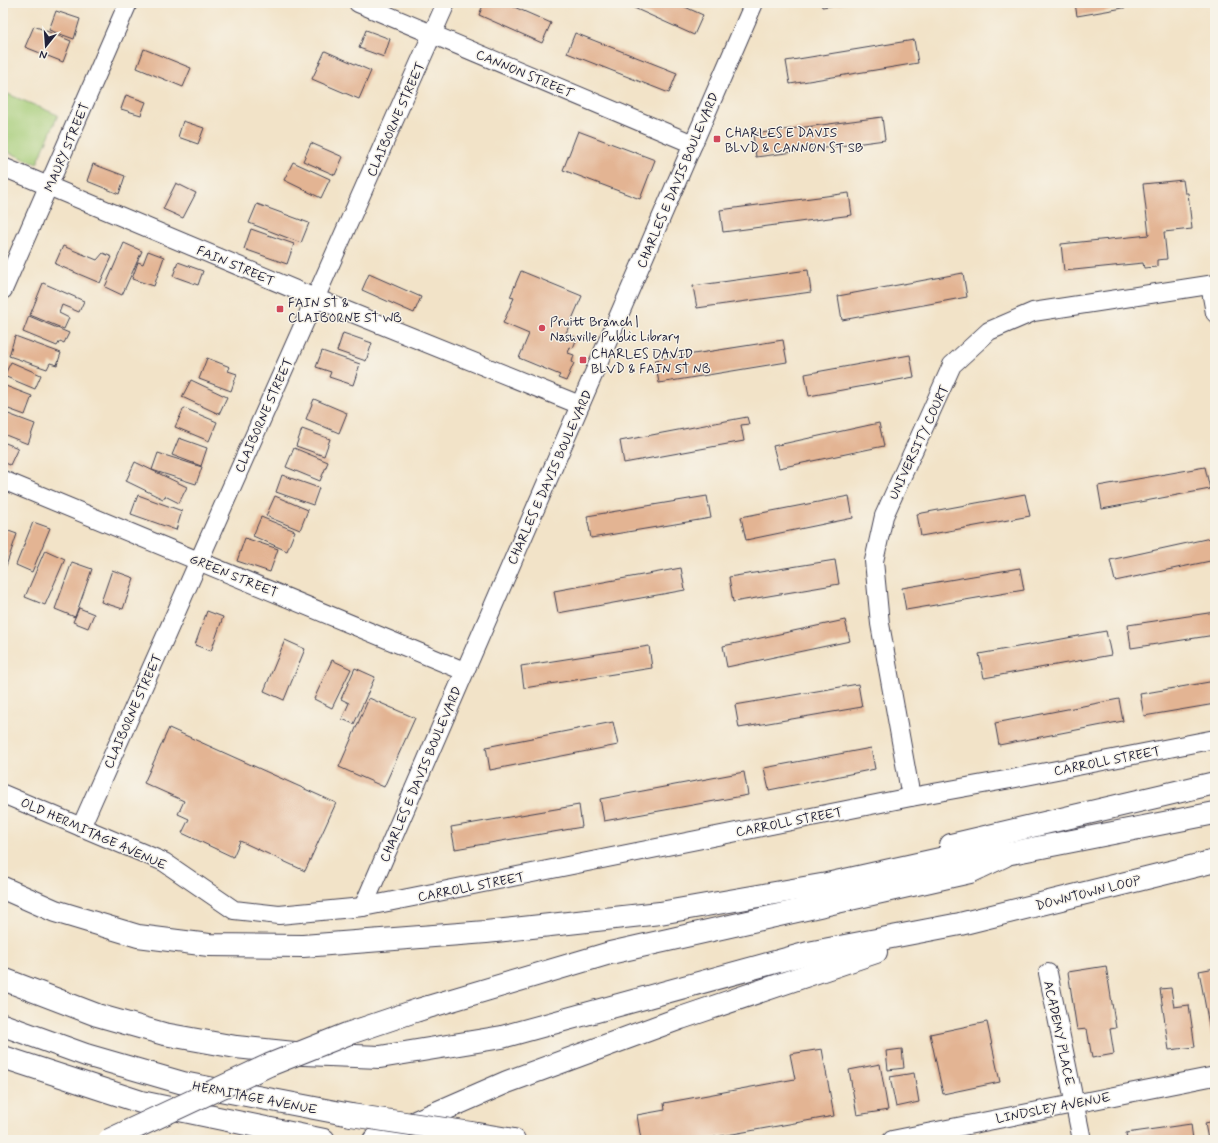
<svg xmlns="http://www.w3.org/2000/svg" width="1218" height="1143" viewBox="0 0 1218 1143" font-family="Mynerve,sans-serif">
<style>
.green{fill:#a4cc77;stroke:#637759}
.building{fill:#e3b493}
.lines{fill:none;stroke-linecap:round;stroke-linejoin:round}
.minor-casing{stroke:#413f50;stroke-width:20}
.major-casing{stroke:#413f50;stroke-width:24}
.highway-casing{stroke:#413f50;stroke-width:24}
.minor{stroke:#fff;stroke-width:18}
.major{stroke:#fff;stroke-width:22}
.highway{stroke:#fff;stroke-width:22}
.major-bridge-casing{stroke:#413f50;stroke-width:24;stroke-linecap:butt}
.highway-bridge-casing{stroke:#413f50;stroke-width:24;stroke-linecap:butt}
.major-bridge{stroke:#fff;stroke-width:22}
.highway-bridge{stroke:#fff;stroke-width:22}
.poi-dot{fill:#d1495b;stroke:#f7f3e8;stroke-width:1.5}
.labels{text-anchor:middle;stroke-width:3;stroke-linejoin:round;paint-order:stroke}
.street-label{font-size:13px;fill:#22223b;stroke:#f7f3e8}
.poi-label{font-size:13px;fill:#22223b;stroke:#f7f3e8;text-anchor:start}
</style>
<rect width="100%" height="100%" fill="#f7f3e8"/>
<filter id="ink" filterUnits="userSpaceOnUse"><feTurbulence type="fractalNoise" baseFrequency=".025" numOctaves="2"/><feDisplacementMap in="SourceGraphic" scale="8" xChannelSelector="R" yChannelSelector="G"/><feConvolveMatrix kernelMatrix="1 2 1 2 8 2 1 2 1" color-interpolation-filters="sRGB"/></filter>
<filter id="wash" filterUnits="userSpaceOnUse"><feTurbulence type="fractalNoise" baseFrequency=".012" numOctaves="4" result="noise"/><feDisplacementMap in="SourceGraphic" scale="16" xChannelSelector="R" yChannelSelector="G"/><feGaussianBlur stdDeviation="0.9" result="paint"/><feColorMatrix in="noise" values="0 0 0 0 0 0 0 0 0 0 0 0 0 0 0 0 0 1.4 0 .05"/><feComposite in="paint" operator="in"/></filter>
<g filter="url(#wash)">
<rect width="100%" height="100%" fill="#f2e3c8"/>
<path class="green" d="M3,92L58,115L37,164L3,150Z"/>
<g id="blocks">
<g class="building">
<path d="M484,3H505L551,23L542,43L479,15Z"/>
<path d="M623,3H676L703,15L694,35Z"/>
<path d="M821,3H843V4L822,7Z"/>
<path d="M1075,3H1128L1129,7L1077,16Z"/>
<path d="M56,11L80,19L74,39L49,30Z"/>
<path d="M34,26L71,41L63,62L25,47Z"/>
<path d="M366,30L390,39L384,57L359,48Z"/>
<path d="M575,33L677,73L669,93L567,53Z"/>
<path d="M914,40L918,63L790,84L786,61Z"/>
<path d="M144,49L191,68L183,87L137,68Z"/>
<path d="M325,51L371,71L359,99L312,79Z"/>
<path d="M126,95L146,102L141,115L121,109Z"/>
<path d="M882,117L885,140L756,157L753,134Z"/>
<path d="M183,121L204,128L198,144L178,137Z"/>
<path d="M578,131L655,160L640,199L563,170Z"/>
<path d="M311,143L343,157L335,175L303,161Z"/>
<path d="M293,162L330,179L321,198L284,180Z"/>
<path d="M93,164L125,176L119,194L87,181Z"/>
<path d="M1183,180L1185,193H1188L1192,229L1164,232L1167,259L1157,260V267L1144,268L1143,263L1064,271L1061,244L1149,235L1143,184Z"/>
<path d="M176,183L196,193L183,218L163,209Z"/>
<path d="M849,193L852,215L723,232L720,210Z"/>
<path d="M257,204L309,223L301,243L249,223Z"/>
<path d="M251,229L294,244L287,264L244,249Z"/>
<path d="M124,243L142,251L122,295L105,287Z"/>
<path d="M63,246L97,260L103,253L112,257L100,283L55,264Z"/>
<path d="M148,251L164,257L154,286L132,279L138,262L143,264Z"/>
<path d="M178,262L203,271L198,285L173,276Z"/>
<path d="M808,270L811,292L697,308L693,286Z"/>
<path d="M521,271L582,296L566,333L577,338L573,348L570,347L568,353L574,355L572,362L574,363L566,381L558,378L560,375L519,358L529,334L503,323L514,298L510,297Z"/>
<path d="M963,273L967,297L842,320L838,296Z"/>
<path d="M369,274L421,297L414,313L362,290Z"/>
<path d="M43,283L84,301L79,312L62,305L59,313L69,318L64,329L30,315Z"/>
<path d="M29,316L69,333L64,343L60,341L57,346L23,332Z"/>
<path d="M343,333L372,343L366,361L337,351Z"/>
<path d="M15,336L61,353L57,365L50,363L47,369L9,356Z"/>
<path d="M783,340L787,362L659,383L655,360Z"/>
<path d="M322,351L360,364L353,385L329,377L331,372L316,367Z"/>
<path d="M910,355L914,377L809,396L805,374Z"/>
<path d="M207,358L230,367L228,371L237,374L231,391L199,379Z"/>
<path d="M11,362L41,375L35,389L4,376Z"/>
<path d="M191,380L227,397L219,414L182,397Z"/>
<path d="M3,385L32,396L25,415L3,407Z"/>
<path d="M314,399L347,413L339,433L306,419Z"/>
<path d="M184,408L217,422L209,441L175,427Z"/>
<path d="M3,412L35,424L28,444L3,434Z"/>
<path d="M747,417L749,424L741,425L744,441L624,463L620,441Z"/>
<path d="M879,423L884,446L779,468L773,446Z"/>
<path d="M302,429L330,439L324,456L296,446Z"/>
<path d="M179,438L207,448L201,466L172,455Z"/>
<path d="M3,442L18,448L10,465L3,462Z"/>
<path d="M294,448L328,462L320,481L286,467Z"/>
<path d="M158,453L202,467L196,484L152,470Z"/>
<path d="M135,462L187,487L179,503L165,496L163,499L126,481Z"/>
<path d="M1205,467L1210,489L1102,509L1098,486Z"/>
<path d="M282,475L319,488L313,505L276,492Z"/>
<path d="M1025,494L1030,516L921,536L917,514Z"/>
<path d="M138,495L182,511L176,530L131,514Z"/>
<path d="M275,496L308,510L300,530L266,516Z"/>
<path d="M707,496L711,518L591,538L587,516Z"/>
<path d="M849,496L853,518L746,540L741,517Z"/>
<path d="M261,517L295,531L287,551L253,536Z"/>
<path d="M33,522L50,528L32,572L16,565Z"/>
<path d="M3,529L17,534L6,566L3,565Z"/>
<path d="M1215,537V560L1115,581L1110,560Z"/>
<path d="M245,538L278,549L270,572L237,561Z"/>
<path d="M45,550L65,559L45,605L25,597Z"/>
<path d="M835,560L839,584L733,602L729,577Z"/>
<path d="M72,562L92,569L75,617L55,609Z"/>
<path d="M681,568L685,590L558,613L554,591Z"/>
<path d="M1020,568L1024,590L906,610L902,588Z"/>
<path d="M112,570L134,578L123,609L101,602Z"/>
<path d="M79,608L94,614L88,628L73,622Z"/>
<path d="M207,611L223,617L211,651L195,645Z"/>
<path d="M1215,612V635L1131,648L1128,625Z"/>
<path d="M845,620L850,641L727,667L723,646Z"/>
<path d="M1106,631L1111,655L984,678L979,654Z"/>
<path d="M285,640L305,649L284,700L264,691Z"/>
<path d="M649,646L652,668L524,688L521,666Z"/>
<path d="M332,660L351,669L332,708L314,699Z"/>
<path d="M355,668L375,677L354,724L342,719L349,703L341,699Z"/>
<path d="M1215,681V704L1144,716L1140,694Z"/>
<path d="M858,684L862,707L739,728L735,705Z"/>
<path d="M369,698L415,718L384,787L339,767Z"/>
<path d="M1119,699L1123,721L999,745L995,723Z"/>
<path d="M613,722L618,745L490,770L486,747Z"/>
<path d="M169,728L336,803L305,871L240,841L233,857L182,833L189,819L178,814L184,801L144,783Z"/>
<path d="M871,748L875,769L769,790L764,768Z"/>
<path d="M744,772L748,795L604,821L600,799Z"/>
<path d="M579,805L582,827L455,849L451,827Z"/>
<path d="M1106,966L1116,1028L1110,1029L1114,1054L1092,1058L1087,1029L1077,1030L1068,972Z"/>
<path d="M1215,968V1035L1211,1036L1199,971Z"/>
<path d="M1171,988L1174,1007L1189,1005L1195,1047L1169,1050L1160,989Z"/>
<path d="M987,1022L1000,1082L943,1094L930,1034Z"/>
<path d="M822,1049L834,1116L699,1140H641L637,1115L665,1110L664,1103L795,1079L790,1054Z"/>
<path d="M902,1049L904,1068L888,1070L886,1051Z"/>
<path d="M880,1064L888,1110L857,1115L849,1070Z"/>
<path d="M914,1073L919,1102L896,1107L890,1077Z"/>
<path d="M1215,1121V1140H1208L1205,1123Z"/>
<path d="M1191,1124L1193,1140H1127L1126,1133Z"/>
</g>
</g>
</g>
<g filter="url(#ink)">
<use href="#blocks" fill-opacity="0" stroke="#413f50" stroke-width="1"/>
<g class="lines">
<defs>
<g id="minor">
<path d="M358,3L693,144"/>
<path d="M3,167L315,298L580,405"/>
<path d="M1210,285L1215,313"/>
<path d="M3,290L128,3"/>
<path d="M3,480L464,671"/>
<path d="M3,794L164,862L234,910L279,915L363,907L911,797L1011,779L1215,739"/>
<path d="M911,797L880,624L874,561L884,516L952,365L989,331L1033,312L1215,284"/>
<path d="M81,827L446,3"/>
<path d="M363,907L754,3"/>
<path d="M1048,973L1082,1140"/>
<path d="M892,1140L1215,1076"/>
</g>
<g id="major">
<path d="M3,1025L86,1055L183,1083L351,1115"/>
<path d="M3,1057L141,1102L324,1140"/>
<path d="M471,1133L514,1140"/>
</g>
<g id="highway">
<path d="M951,845L1215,783"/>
<path d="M3,888L55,911L138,936L209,945L303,946L486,932L660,913L827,884L967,853L1006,854L1215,813"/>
<path d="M3,979L97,1015L164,1034L236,1047L304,1054L380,1057L502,1037L808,953L960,924L1215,861"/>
<path d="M418,1010L610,953L970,872L1004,856"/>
<path d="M374,1140L507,1082L681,1018L876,952"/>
</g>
</defs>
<use href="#minor" class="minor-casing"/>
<use href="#major" class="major-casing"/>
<use href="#highway" class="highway-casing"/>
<use href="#minor" class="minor"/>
<use href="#major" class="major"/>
<use href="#highway" class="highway"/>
<defs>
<path id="major-bridge" d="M351,1115L471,1133"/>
<path id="highway-bridge" d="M109,1140L269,1065L347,1034L418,1010"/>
</defs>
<use href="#major-bridge" class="major-bridge-casing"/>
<use href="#highway-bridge" class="highway-bridge-casing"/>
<use href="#major-bridge" class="major-bridge"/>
<use href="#highway-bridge" class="highway-bridge"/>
</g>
</g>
<g class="poi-dot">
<rect x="713" y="135" width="8" height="8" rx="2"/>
<rect x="276" y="305" width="8" height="8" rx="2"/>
<circle cx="542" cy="328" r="4"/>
<rect x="579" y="356" width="8" height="8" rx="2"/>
</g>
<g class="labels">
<g class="street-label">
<text transform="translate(525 73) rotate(23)" y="5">CANNON STREET</text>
<text transform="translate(395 119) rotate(-66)" y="5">CLAIBORNE STREET</text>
<text transform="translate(66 147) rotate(-67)" y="5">MAURY STREET</text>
<text transform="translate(677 180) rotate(-67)" y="5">CHARLES E DAVIS BOULEVARD</text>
<text transform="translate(236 265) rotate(23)" y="5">FAIN STREET</text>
<text transform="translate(263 415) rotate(-66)" y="5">CLAIBORNE STREET</text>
<text transform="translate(918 442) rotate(-65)" y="5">UNIVERSITY COURT</text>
<text transform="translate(549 477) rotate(-66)" y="5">CHARLES E DAVIS BOULEVARD</text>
<text transform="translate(234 575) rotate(22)" y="5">GREEN STREET</text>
<text transform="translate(132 711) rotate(-66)" y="5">CLAIBORNE STREET</text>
<text transform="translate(1107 760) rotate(-11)" y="5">CARROLL STREET</text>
<text transform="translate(420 774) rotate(-67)" y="5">CHARLES E DAVIS BOULEVARD</text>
<text transform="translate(789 821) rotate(-11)" y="5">CARROLL STREET</text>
<text transform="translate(94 833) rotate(24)" y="5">OLD HERMITAGE AVENUE</text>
<text transform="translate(471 886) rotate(-11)" y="5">CARROLL STREET</text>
<text transform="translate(1088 892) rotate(-14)" y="5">DOWNTOWN LOOP</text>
<text transform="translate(1060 1033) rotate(78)" y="5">ACADEMY PLACE</text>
<text transform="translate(255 1097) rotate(11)" y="5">HERMITAGE AVENUE</text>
<text transform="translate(1053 1107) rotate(-11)" y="5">LINDSLEY AVENUE</text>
</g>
<g class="poi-label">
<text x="725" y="137">CHARLES E DAVIS<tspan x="725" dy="15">BLVD &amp; CANNON ST SB</tspan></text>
<text x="288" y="307">FAIN ST &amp;<tspan x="288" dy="15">CLAIBORNE ST WB</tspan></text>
<text x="550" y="326">Pruitt Branch |<tspan x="550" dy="15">Nashville Public Library</tspan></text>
<text x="591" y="358">CHARLES DAVID<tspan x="591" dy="15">BLVD &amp; FAIN ST NB</tspan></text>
</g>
</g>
<rect width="1218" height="1143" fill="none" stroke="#f7f3e8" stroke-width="16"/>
<g transform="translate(46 46) rotate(197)" stroke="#f7f3e8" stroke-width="3" paint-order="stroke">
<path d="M0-3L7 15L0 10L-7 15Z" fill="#22223b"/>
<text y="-6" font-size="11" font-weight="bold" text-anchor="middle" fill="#22223b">N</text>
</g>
</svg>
